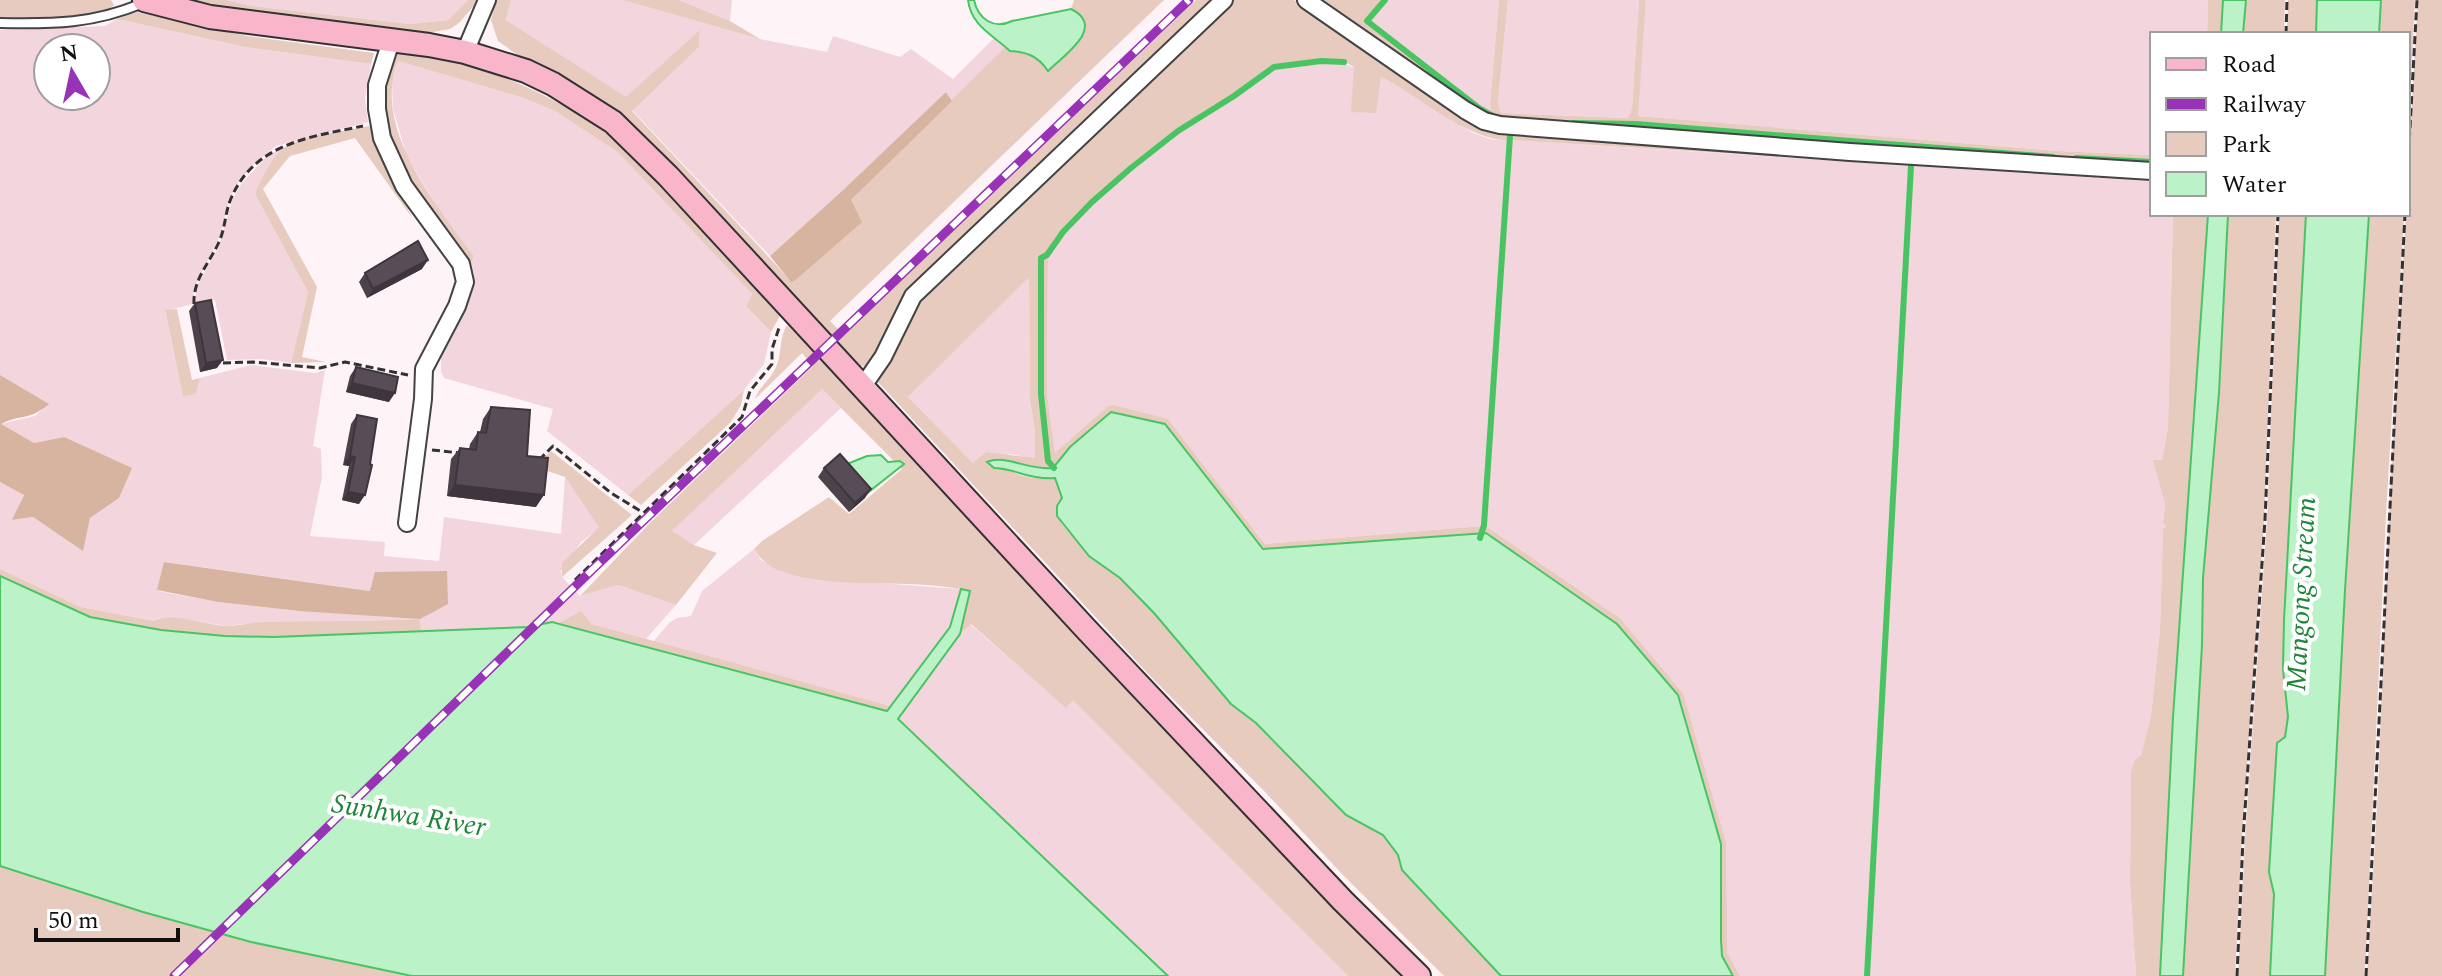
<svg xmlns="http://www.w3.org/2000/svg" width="2442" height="976" viewBox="0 0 2442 976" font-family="Spectral,serif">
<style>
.farmland{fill:#f3d5dd;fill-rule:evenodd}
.green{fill:#e7cbbf;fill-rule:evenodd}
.forest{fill:#d7b4a0}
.water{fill:#bcf2c7;stroke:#49c463;stroke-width:2}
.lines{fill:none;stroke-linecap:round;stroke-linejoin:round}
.stream{stroke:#49c463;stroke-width:6}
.lane-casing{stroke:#434343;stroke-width:12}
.street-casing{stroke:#434343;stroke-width:20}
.secondary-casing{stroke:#323232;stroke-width:26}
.path{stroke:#323232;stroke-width:3;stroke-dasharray:8 4;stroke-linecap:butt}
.lane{stroke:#fff;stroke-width:8}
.street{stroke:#fff;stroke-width:16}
.secondary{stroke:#f9b5c9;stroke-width:22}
.rail-casing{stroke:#9832b7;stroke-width:9}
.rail{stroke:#fff;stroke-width:6;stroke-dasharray:18;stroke-linecap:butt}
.wall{fill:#4c424a}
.shaded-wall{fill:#3e363c}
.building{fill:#584d56;stroke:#3e363c;stroke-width:2}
.labels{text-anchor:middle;stroke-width:8;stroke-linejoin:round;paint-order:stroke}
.water-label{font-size:28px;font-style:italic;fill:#1f8539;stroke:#fff}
</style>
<rect width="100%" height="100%" fill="#fef4f8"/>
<g class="farmland">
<path d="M227,0H468L448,20L411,24L252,6Z"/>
<path d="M511,0H622L760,39L827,52L833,36L900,57L911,49L953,79L995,37L1005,47L952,101L946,92L842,191L770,256L632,110L699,47L700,31L626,98L506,20Z"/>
<path d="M679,0H732L730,21L718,16Z"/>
<path d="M1387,0H1499L1490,103L1491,114L1369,21Z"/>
<path d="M1508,0H1639L1632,108L1628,118L1501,113L1498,102Z"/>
<path d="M1646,0H2208L2207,34H2152V155L2058,151L1637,116Z"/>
<path d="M117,19L245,47L371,64L365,98L368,122L276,146L257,161L239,181L229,200L220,236L194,288L193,304L165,311L183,397L196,394L200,378L251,365L315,373L325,370L313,446L321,449L322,477L310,536L385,542L384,556L439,561L444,517L561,534L565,477L600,527L581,542L561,571L562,577L580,596L618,585L676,605L646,639L592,624L581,612L559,623L552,622L528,627L421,631L420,619L287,623L263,622L227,626L174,618H159L154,621L81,607L0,569V482L24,494L13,520L33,517L82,550L90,518L119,498L64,437L34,443L0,424L35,416L48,404L0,375V30L105,26ZM48,48H96V96H48ZM165,562L371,591L299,611L218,602L158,591Z"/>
<path d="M398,61L524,98L555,111L619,152L752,294L746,306L771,332L764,364L744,390L628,495L547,431L553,409L444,378L441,371V351L468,298L474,274L471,263L474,256L439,210L407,157L393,109L392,81Z"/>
<path d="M1321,62L1344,64L1381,77L1421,99L1473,133L1490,139L1508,141L1482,526L1265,544L1168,419L1108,406L1055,454L1047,393L1048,256L1057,242L1093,203L1179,133L1235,98L1275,69Z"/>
<path d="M1509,140L1909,165L1865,976H1740L1727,952L1683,693L1620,618L1486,526Z"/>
<path d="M285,147L269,165L255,194L308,292L291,363L262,359L227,360L215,300L196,305V288L219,246L232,201L242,183L268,155Z"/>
<path d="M1911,164L2152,179V214H2173L2168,427L2162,460H2154L2165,504L2163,523L2166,526L2163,529L2160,629L2151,715L2141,755L2131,771L2130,882L2136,976H1868Z"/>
<path d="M1029,276L1030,400L1035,431V459L1010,454L973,463L908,397Z"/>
<path d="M821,388L841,408L694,545L671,532Z"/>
<path d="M754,549L761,560L782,572L823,579L961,589L950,627L890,706L653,642L669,623L677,618L691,616L702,591Z"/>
<path d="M970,624L1066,707L1073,699L1348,976H1168L898,719L960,634Z"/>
</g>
<g class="green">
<path d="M0,0H111L114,5C85,26 35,20 0,20Z"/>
<path d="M175,0H227L252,6L411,24L448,20L468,0H479L459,23L450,29L427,33L293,22Z"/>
<path d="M496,0H511L506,20L626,97L700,30L699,47L632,111L793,283L851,200L1005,47C1016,57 1028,48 1044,64C1063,52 1109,30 1071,9L1074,0H1164L830,321L844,335L1196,0H1219L910,296L868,367L861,366L595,100L519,56L498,41L491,20Z"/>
<path d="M622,0H679L730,21L760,39Z"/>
<path d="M1228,0H1294L1347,39L1389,63L1470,117L2152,179L1509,140L1510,135L1508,141C1462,137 1423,98 1381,77L1376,113L1351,112L1354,67L1341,60L1321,59L1274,66L1234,95L1177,130L1130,167L1091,201L1061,231L1047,254L1040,257L1039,394L1046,461L1051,468H1030L997,458C1007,476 1035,480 1055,478L1061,489V523L1089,556L1120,578L1154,613L1231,704L1256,723L1346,815L1383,835L1398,855L1402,870L1501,976H1444L1342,874L1266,793L1151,677L878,382L917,299ZM1029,277L1030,400L1035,431V458L986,452L973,463L908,397Z"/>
<path d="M1323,0H1383L1365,22L1489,116L1556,124L1636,125L2060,159L1490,121Z"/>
<path d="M1499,0H1508L1498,102L1501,113L1628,118L1632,108L1639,0H1646L1638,116L2058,151L2152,155V160L2060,156L1636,122L1501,118L1491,114L1490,103Z"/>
<path d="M2208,0H2223L2221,34H2207Z"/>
<path d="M2246,0H2285L2284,34H2243Z"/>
<path d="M2288,0H2317L2316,34H2287Z"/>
<path d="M2381,0H2415L2408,137V34H2379Z"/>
<path d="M2418,0H2442V976H2367L2378,788L2389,514Z"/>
<path d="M137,12L247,36L374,53L371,64L245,47L117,19Z"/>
<path d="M392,53C412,56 433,57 453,62C514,75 580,111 628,150L781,314L771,332L746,306L752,294L618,152L555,111L524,98L398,61C371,128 437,206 474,256L471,263C432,212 375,155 384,84C385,74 389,63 392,53Z"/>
<path d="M369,126L386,169L413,219L355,138L290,156L263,189L317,287L302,357L326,362L291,363L308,292L255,194C261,179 272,155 287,146C310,133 344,132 369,126Z"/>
<path d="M2173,214H2208L2173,717L2160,976H2136L2130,882L2131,771L2135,760L2141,755L2151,715L2160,629L2163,529L2166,526L2163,523L2165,504L2153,460H2162L2168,427Z"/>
<path d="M2228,214H2276L2264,520L2242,838L2235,976H2183L2202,645L2203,578L2219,393Z"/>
<path d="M2279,214H2306L2284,620L2283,669L2288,717L2269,872L2274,894L2270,976H2238L2245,839L2267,520Z"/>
<path d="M2369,214H2404L2386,514L2366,953L2364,976H2325L2345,590Z"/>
<path d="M1048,256L1047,393L1055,453L1108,406L1113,405L1168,419L1265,544L1482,526L1480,534L1263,549L1165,424L1070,447L1054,466L1049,460L1042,393V259Z"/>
<path d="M177,309L192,380L200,378L196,394L183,397L165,310Z"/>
<path d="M787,325L813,349L1412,976H1348L1073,700L1066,708L971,624L960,634L970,591C911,577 841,591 783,572C770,568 761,560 754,549L762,541L829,497L849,514L902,469L822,389L672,531L694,545L717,553L676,605L618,585L580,596L651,522L813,366L802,353L755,399C759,387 768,382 774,371C783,357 778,339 787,325Z"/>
<path d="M744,390L741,405L731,422L641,505L628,495Z"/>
<path d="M551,451L632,515L562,577V563L599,527L565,477L536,467Z"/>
<path d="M1486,526L1620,618L1683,693L1726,843L1727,952L1740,976H1733L1722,956L1721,940L1617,624L1487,533L1483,534Z"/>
<path d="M0,569L81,607L154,621C169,611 208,626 227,626C239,626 252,622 264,622C316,621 368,621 420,619L421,631L274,637L225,636L161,630L90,617L0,576Z"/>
<path d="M581,611L592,624L890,706L887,711L559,623Z"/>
<path d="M0,866L143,912L251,942L412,976H0Z"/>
</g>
<g class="forest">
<path d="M946,92L952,101L851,200L862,222L792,283L770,256L842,191Z"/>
<path d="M0,375L49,404C29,421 20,414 1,424L34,443L64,437L132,468L119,498L90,518L83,551L33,517L12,520L24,495L0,482Z"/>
<path d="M164,562L370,591L375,572L447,571L448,604L420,619L299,611L218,602L157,590Z"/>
</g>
<g class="water">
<path d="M968,0H974C978,19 994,30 1012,21L1071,9C1107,27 1064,55 1048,71C1038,56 1027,52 1010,51C993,35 971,26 968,0Z"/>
<path d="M2223,0H2246L2243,34H2221Z"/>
<path d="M2317,0H2381L2379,34H2316Z"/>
<path d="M2208,214H2228L2219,393L2203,578L2202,645L2183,976H2160L2173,717Z"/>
<path d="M2306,214H2369L2345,590L2325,976H2270L2274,894L2269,872L2277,743L2285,737L2288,717L2283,669L2284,620Z"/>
<path d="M1111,412L1165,424L1263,549L1486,533L1617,624L1678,695L1721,844V940L1722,956L1733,976H1501L1402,870L1398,855L1383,835L1346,815L1256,723L1231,704L1154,613L1120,578L1089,556L1057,516V506L1062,498L1055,478C1030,480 1013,468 994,468L987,462C1005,454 1030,471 1053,468L1070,447Z"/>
<path d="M881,455L888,462L900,461L904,464L866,494L842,466L867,456Z"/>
<path d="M0,576L90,617L161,630L225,636L274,637L528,627L552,622L887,711L950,627L961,589L970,591L960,634L898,719L1168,976H412L251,942L143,912L0,866Z"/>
</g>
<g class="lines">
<g class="stream">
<path d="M1385,0L1367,21L1479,108L1495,117"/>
<path d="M1573,123L1636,124L2053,157"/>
<path d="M2076,158L2152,162"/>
<path d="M1054,468L1048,461L1041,394V258L1047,255L1063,232L1092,202L1131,168L1178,131L1234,96L1274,67L1321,61L1344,62"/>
<path d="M1480,538L1484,525L1510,136"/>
<path d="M1867,976L1911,166"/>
</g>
<defs>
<path id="lane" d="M0,23C54,24 93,24 143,3"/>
<g id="street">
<path d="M1306,0L1465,110L1484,121L1500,125L1850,152L2152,171"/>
<path d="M391,41L377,85V109L382,138L404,186L461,264L465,282L457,306L424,369L423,399L407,523"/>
<path d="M465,52L487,0"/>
<path d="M863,386L883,357L913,296L1224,0"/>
</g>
<path id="secondary" d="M144,0L210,17L429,45L465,52L526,71L553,84L613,122L668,176L1086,629L1343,901L1419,976"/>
</defs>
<use href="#lane" class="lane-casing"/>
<use href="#street" class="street-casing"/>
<use href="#secondary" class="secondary-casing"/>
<g class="path">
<path d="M2286,34L2287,0"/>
<path d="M2408,164L2417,0"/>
<path d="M194,304C193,279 209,264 219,242C225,229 225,214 230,201C253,143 310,137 363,126"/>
<path d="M223,363L253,362L320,368L345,362L408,375"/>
<path d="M432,450L460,453"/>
<path d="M539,460L553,446L611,493L642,512"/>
<path d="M575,580L742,417L750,391L772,364V349L780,325"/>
<path d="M2237,976L2243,839L2265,520L2278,214"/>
<path d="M2366,976L2405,214"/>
</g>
<use href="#lane" class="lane"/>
<use href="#street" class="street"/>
<use href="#secondary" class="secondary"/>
<defs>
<path id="rail" d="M174,976L593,569L1189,0"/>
</defs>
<use href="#rail" class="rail-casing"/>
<use href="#rail" class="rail"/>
</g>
<g class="wall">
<path d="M422,269L367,298L359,282L365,273Z"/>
<path d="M195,303L217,368L200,372L189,311Z"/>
<path d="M356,367L389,402L346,392L350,376Z"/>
<path d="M491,407L527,456L536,507L447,496L451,459L460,448L469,449L470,444L478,432H480L483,419Z"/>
<path d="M357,415L359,504L342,500L349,466L343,465L351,424Z"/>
<path d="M824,468L865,498L849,512L818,477Z"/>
</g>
<g class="shaded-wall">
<path d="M428,260L422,269L367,298L373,289Z"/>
<path d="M223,360L217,368L200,372L206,363Z"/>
<path d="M352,383L395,393L389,402L346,392Z"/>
<path d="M350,456L355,457L349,466L343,465Z"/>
<path d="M455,485L544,495L536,507L447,496Z"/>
<path d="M871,489L865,498L849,512L855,503Z"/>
<path d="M348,492L365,495L359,504L342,500Z"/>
</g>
<g class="building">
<path d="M418,241L428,260L373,289L365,273Z"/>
<path d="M211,300L223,360L206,363L195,303Z"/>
<path d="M356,367L398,377L395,393L352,383Z"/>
<path d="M491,407L530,410L527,456L548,458L544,495L455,485L460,448L476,450L478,432L486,433Z"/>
<path d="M357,415L377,419L370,464L372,465L365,495L348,492L355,457L350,456Z"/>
<path d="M840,454L871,489L855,503L824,468Z"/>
</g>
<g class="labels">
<g class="water-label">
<text transform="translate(2300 594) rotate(-87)" y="10">Mangong Stream</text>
<text transform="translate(409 814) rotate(9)" y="10">Sunhwa River</text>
</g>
</g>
<rect x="2150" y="32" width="260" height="184" fill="#ffffff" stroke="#9f9f9f" stroke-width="2"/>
<rect x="2166" y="58" width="40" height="12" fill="#f9b5c9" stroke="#9f9f9f" stroke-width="2"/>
<text x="2222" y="72" font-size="24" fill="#101010">Road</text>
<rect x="2166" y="98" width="40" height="12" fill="#9832b7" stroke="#9f9f9f" stroke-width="2"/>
<text x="2222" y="112" font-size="24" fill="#101010">Railway</text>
<rect x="2166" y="132" width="40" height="24" fill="#e7cbbf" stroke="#9f9f9f" stroke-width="2"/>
<text x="2222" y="152" font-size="24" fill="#101010">Park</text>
<rect x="2166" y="172" width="40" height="24" fill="#bcf2c7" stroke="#9f9f9f" stroke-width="2"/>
<text x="2222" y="192" font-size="24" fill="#101010">Water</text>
<g transform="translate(72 72) rotate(351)"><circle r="38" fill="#ffffff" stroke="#9f9f9f" stroke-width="2"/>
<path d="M0-6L14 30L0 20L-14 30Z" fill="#9832b7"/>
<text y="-12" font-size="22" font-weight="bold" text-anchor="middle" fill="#101010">N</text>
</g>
<path d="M36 928v12h142v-12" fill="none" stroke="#101010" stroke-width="4"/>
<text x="48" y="928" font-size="24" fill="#101010" stroke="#ffffff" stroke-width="6" paint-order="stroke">50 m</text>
</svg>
